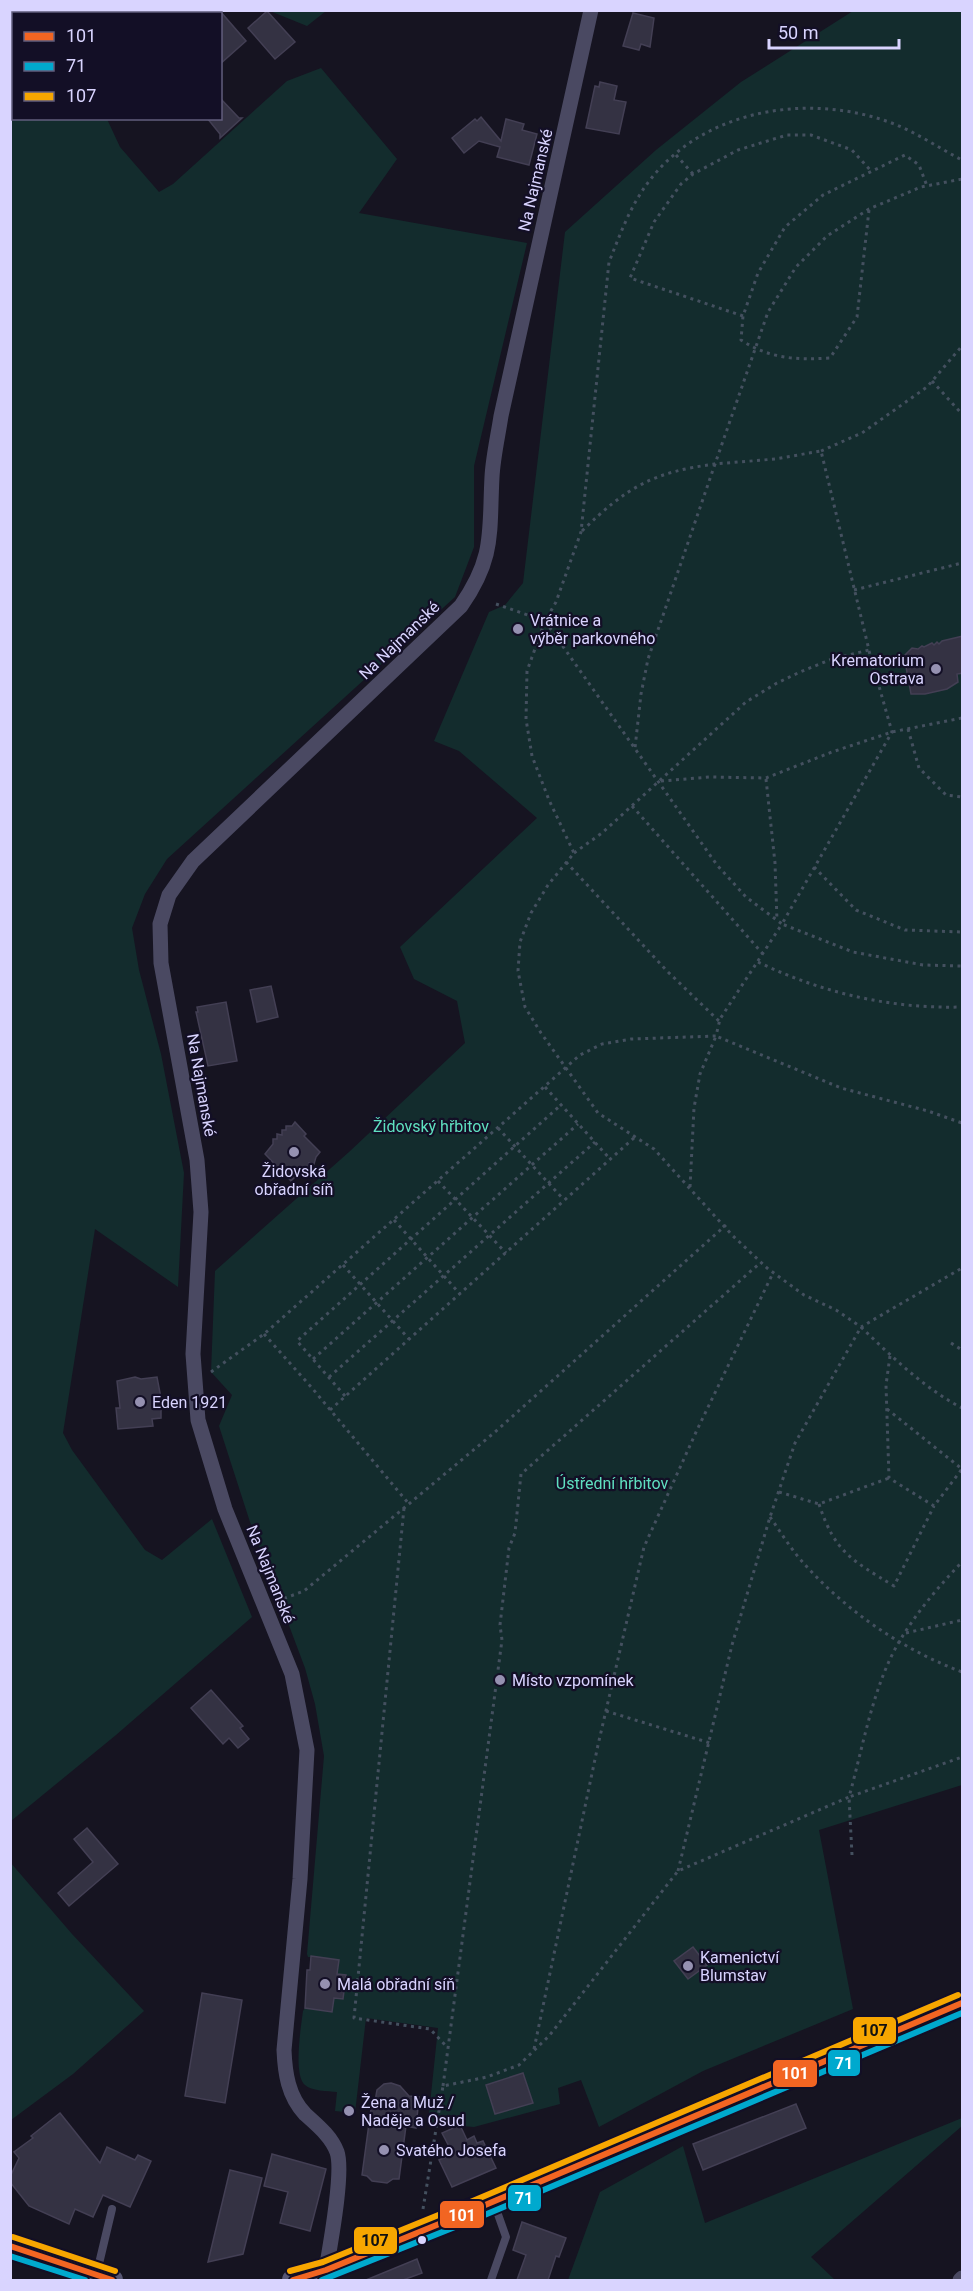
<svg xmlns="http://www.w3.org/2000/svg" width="973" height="2291" viewBox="0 0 973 2291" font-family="Roboto,sans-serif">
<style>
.green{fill:#132c2d}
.building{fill:#343243;stroke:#433f54;stroke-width:1.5}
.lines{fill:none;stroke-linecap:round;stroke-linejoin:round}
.path{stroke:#44505f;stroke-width:3;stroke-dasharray:3 4.5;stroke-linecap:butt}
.service{stroke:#4a4962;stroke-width:8}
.minor{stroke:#4a4962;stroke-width:15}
.secondary{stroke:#575674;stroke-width:22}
.bus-1-casing{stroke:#130f26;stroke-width:10}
.bus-2-casing{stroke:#130f26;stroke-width:10}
.bus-3-casing{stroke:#130f26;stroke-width:10}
.bus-1{stroke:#f26522;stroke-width:6}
.bus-2{stroke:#00a9ce;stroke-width:6}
.bus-3{stroke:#f7a600;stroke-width:6}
.poi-dot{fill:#9591b1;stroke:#130f26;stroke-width:2}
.bus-dot{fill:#d9d4ff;stroke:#130f26;stroke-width:2}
.labels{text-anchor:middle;stroke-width:4.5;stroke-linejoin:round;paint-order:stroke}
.street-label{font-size:16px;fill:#d9d4ff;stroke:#130f26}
.poi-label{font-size:16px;fill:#d9d4ff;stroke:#130f26;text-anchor:start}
.park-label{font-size:16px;fill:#5fe0c0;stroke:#130f26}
.line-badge{stroke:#130f26;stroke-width:2}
.badge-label{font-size:16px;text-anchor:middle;font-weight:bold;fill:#fff}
.pale-badge-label{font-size:16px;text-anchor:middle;font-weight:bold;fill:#111}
</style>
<rect width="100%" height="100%" fill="#161421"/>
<g class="green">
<path d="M11,10L136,11V14H14V118L107,119L120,147L159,192L173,184L287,81L321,68L397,159L359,213L527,243L474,466V547L455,597L167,859L145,894L132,928L139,970L161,1054L184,1173L178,1287L95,1229L63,1433L72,1450L145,1550L162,1560L212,1519L252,1617L116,1735L11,1821Z"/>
<path d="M270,11H326L307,26Z"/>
<path d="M853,11H962V1785L819,1830L853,2009L703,2071L599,2127L581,2080L558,2088L560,2104L474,2127L428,2123L438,2028L366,2018L355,2113L335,2111L337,2092C328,2091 311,2091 305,2085C293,2075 301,2027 303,2011L305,2008L307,1970H310L311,1957H308L307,1954L324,1756L315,1704L305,1668L250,1522L219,1426L232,1395L211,1372L215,1271L349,1152L465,1043L457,1001L414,979L400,947L537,818L459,751L434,741L489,612L505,605L523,583L565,232L656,150L741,82Z"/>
<path d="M10,1862L72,1934L144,2011L73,2074L11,2120Z"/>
<path d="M962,2118V2126L811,2257L835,2280H568L600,2192L683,2146L705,2223Z"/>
</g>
<g class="building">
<path d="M220,11L246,41L220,64Z"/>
<path d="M267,11L295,42L275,59L248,28Z"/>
<path d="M633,13L654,18L650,47L641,44L639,50L623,46Z"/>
<path d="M600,82L617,86L614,100L626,102L619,134L586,128L595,86L599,87Z"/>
<path d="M220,98L239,118H242L220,138V134L207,118H220Z"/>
<path d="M481,117L501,141L506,119L524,124L522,130L537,134L529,165L497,157L500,147L479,141L464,153L452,138L475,119L477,121Z"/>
<path d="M963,636V673L957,674L958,682L947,689L925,694H911L904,656L912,648L918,649L922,646L924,647L932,643L934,645L937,642L939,644L942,641Z"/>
<path d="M271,986L278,1017L257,1022L250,990Z"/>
<path d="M226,1002L237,1061L208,1066L196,1012H198L197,1007Z"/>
<path d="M295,1122L306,1134L304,1136L320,1152L316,1157L314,1164L309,1163L308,1170L303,1169L301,1176L297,1175L291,1181L265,1154L273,1144V1139H277V1134L282,1135V1130H286V1126H292Z"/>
<path d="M135,1377L141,1379L157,1377L161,1398V1418L152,1419L153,1426L118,1429L116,1408H120L117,1381Z"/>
<path d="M211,1690L243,1726L240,1728L249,1739L238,1748L229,1738L223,1744L191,1708Z"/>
<path d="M87,1828L118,1864L69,1906L58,1893L93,1862L74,1839Z"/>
<path d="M693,1947L707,1965L688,1979L674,1961Z"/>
<path d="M311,1956L339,1960L337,1974L346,1975L343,1999L334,1998L332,2012L305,2008L307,1970H310Z"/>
<path d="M202,1993L242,2000L225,2103L185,2096Z"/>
<path d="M523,2073L533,2103L495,2114L486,2085Z"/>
<path d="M391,2083L400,2086L409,2096L419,2097L416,2128L406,2126L399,2179H393L387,2183L372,2181L367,2176L362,2175L371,2109L374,2107L377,2090L384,2084Z"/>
<path d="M796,2104L806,2128L703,2170L693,2144Z"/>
<path d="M60,2113L100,2163L107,2147L135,2160L138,2155L151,2161L130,2207L103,2195L93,2217L75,2209L69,2224L29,2206L10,2182V2177L19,2158L14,2152L33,2138L31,2136Z"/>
<path d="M460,2125L467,2140L474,2136L477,2143L483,2141L496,2168L452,2187L439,2160L453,2154L442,2133Z"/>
<path d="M272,2154L326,2169L310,2231L280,2223L288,2192L264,2186Z"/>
<path d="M230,2170L262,2178L243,2254L208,2262Z"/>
<path d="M522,2222L566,2238L559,2257L556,2256L548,2280H517L526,2255L513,2250Z"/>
<path d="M417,2259L422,2273L403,2280H366Z"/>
</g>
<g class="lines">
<g class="path">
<path d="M676,155L693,174"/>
<path d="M869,210L857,317L830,358C796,360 770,359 741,340L743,316L758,273L785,227L823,195L905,155L919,165L927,186"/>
<path d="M743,316L630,278L654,222L681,184L693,174L738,150L787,135H811L852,150L871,171"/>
<path d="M932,381L962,414"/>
<path d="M821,451L862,433L927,387L962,346"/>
<path d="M582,531C627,487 653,472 715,464L768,312L796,267L827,236L869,209L921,187L962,179"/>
<path d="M854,590L962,563"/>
<path d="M496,604L545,621L527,671L526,719L532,756L549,800L574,853L548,885L531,913L520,942L518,971L525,1007L541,1033L598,1113L654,1149L732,1235L767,1268L804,1295L836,1310L861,1327L962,1268"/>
<path d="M869,651L892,732L782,924L853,952L923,965L962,966"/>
<path d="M908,729L919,768L946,795L962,797"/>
<path d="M766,779L775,863L777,921"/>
<path d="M661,781L710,777L766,778L832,752L892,732L962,718"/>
<path d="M632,806L763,954"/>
<path d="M574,853L602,833L746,702L777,683L800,672L832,659L869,650L821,451L775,459L715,464L648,659L641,694L635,748"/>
<path d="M566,862L667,971L720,1022"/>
<path d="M814,867L856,910L905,930L962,932"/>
<path d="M758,962C822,993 891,1009 962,1007"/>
<path d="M545,1087L610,1159"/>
<path d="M498,1128L564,1200"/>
<path d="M438,1181L506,1253"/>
<path d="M690,1187L694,1108L700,1074L716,1036L841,1088L928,1111L962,1123"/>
<path d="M394,1220L460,1294"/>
<path d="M343,1265L409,1339"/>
<path d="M264,1334L312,1388L409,1504"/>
<path d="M951,1343L962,1350"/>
<path d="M890,1356L886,1385L889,1478L934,1506L962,1469"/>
<path d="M313,1359L578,1124"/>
<path d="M211,1372L264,1334L580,1055L602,1044L631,1039L716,1036L720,1019L782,924L746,897L717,865L545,621L556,602L581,532L609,262C618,240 626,217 639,196C689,113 799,91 886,121C913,130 937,147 962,160"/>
<path d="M329,1377L595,1142"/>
<path d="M345,1396L297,1341L561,1105"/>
<path d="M887,1409L962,1469"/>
<path d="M330,1410L635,1137"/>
<path d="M779,1492L819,1504L889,1478"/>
<path d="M819,1504C835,1553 852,1560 894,1586L934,1506"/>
<path d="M404,1508L354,2018L430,2029L447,2047"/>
<path d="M770,1517C780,1531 789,1546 800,1559C843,1609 901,1649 962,1672"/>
<path d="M277,1601L304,1591L404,1508L495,1432L726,1225"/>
<path d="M906,1633L962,1620"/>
<path d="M606,1711L710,1743"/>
<path d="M852,1855L849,1797L962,1757"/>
<path d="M678,1871L732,1645L770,1517L795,1443L861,1327C892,1357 924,1388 962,1408"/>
<path d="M534,2049L598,1745L644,1547L697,1430L773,1273"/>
<path d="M443,2086L502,1640L500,1625L509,1548L515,1533L521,1474L760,1263"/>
<path d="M423,2209L443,2086L487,2077L519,2065L549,2036L678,1871L849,1797C863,1747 873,1686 899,1642C916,1613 939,1586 962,1562"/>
</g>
<g class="service">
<path d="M97,2272L112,2209"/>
<path d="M491,2280L506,2237L494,2203"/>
</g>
<g class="minor">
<path d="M326,2270C330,2246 344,2172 337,2152C331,2136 317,2125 305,2114C288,2096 285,2073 284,2050L300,1879L307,1750L292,1674L225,1509L198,1420L193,1354L201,1212L197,1160L161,963L160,924L169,895L193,861L461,606C495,557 489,533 492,477C493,457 498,436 501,416L591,10"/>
<path d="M960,2280L962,2278"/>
</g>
<g class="secondary">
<path d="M10,2246L112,2280"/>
<path d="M293,2280L326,2270L471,2211L962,2003"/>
</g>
<defs>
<g id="bus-1">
<path d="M10,2246L112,2280"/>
<path d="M293,2280L326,2270L471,2211L962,2003"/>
</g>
<g id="bus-2">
<path d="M10,2256L85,2280"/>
<path d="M322,2280L475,2219L962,2013"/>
</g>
<g id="bus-3">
<path d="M13,2237L115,2271"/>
<path d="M290,2271L323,2262L468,2203L958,1995"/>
</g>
</defs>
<use href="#bus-1" class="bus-1-casing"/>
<use href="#bus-2" class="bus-2-casing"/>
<use href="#bus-3" class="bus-3-casing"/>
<use href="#bus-1" class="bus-1"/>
<use href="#bus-2" class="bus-2"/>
<use href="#bus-3" class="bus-3"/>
</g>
<g class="poi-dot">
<circle cx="518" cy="629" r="6"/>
<circle cx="936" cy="669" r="6"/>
<circle cx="294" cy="1152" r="6"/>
<circle cx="140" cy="1402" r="6"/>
<circle cx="500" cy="1680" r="6"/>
<circle cx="688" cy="1966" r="6"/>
<circle cx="325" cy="1984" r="6"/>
<circle cx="349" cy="2111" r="6"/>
<circle cx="384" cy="2150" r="6"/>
</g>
<circle class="bus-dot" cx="422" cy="2240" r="5"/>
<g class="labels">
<g class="street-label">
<text transform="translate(535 180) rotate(-77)" y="6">Na Najmanské</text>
<text transform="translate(399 640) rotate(-44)" y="6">Na Najmanské</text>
<text transform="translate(202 1085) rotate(80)" y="6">Na Najmanské</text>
<text transform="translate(271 1574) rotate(68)" y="6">Na Najmanské</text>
</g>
<g class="poi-label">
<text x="530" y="626">Vrátnice a<tspan x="530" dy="18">výběr parkovného</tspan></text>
<text x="924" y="666" text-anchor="end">Krematorium<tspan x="924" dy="18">Ostrava</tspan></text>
<text x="294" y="1177" text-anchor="middle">Židovská<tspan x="294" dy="18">obřadní síň</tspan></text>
<text x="152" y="1408">Eden 1921</text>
<text x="512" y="1686">Místo vzpomínek</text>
<text x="700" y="1963">Kamenictví<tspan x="700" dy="18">Blumstav</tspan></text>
<text x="337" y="1990">Malá obřadní síň</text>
<text x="361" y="2108">Žena a Muž /<tspan x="361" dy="18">Naděje a Osud</tspan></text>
<text x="396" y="2156">Svatého Josefa</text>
</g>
<g class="park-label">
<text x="431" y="1132">Židovský hřbitov</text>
<text x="612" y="1489">Ústřední hřbitov</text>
</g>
</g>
<g class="line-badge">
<rect x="852" y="2016" width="45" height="29" rx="6" fill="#f7a600"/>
<rect x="827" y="2049" width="34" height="28" rx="6" fill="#00a9ce"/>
<rect x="772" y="2059" width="46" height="29" rx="6" fill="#f26522"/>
<rect x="507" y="2184" width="35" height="28" rx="6" fill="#00a9ce"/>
<rect x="439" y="2200" width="46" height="29" rx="6" fill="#f26522"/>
<rect x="353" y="2226" width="45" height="29" rx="6" fill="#f7a600"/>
</g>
<g class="badge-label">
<text x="844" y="2069">71</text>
<text x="795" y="2079">101</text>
<text x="524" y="2204">71</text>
<text x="462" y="2221">101</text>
</g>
<g class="pale-badge-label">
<text x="874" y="2036">107</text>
<text x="375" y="2246">107</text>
</g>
<rect width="973" height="2291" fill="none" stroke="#d9d4ff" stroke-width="24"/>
<rect x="12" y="12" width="210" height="108" fill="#130f26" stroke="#625e7d" stroke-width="1.5"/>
<rect x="24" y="32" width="30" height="9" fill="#f26522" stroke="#625e7d" stroke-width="1.5"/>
<text x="66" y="42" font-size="18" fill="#d9d4ff">101</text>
<rect x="24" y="62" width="30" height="9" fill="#00a9ce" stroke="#625e7d" stroke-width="1.5"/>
<text x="66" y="72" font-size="18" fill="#d9d4ff">71</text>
<rect x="24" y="92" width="30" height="9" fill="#f7a600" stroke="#625e7d" stroke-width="1.5"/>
<text x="66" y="102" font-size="18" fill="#d9d4ff">107</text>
<path d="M769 39v9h130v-9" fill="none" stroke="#d9d4ff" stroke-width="3"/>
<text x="778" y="39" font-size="18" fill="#d9d4ff" stroke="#130f26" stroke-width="4.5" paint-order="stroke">50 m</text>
</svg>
